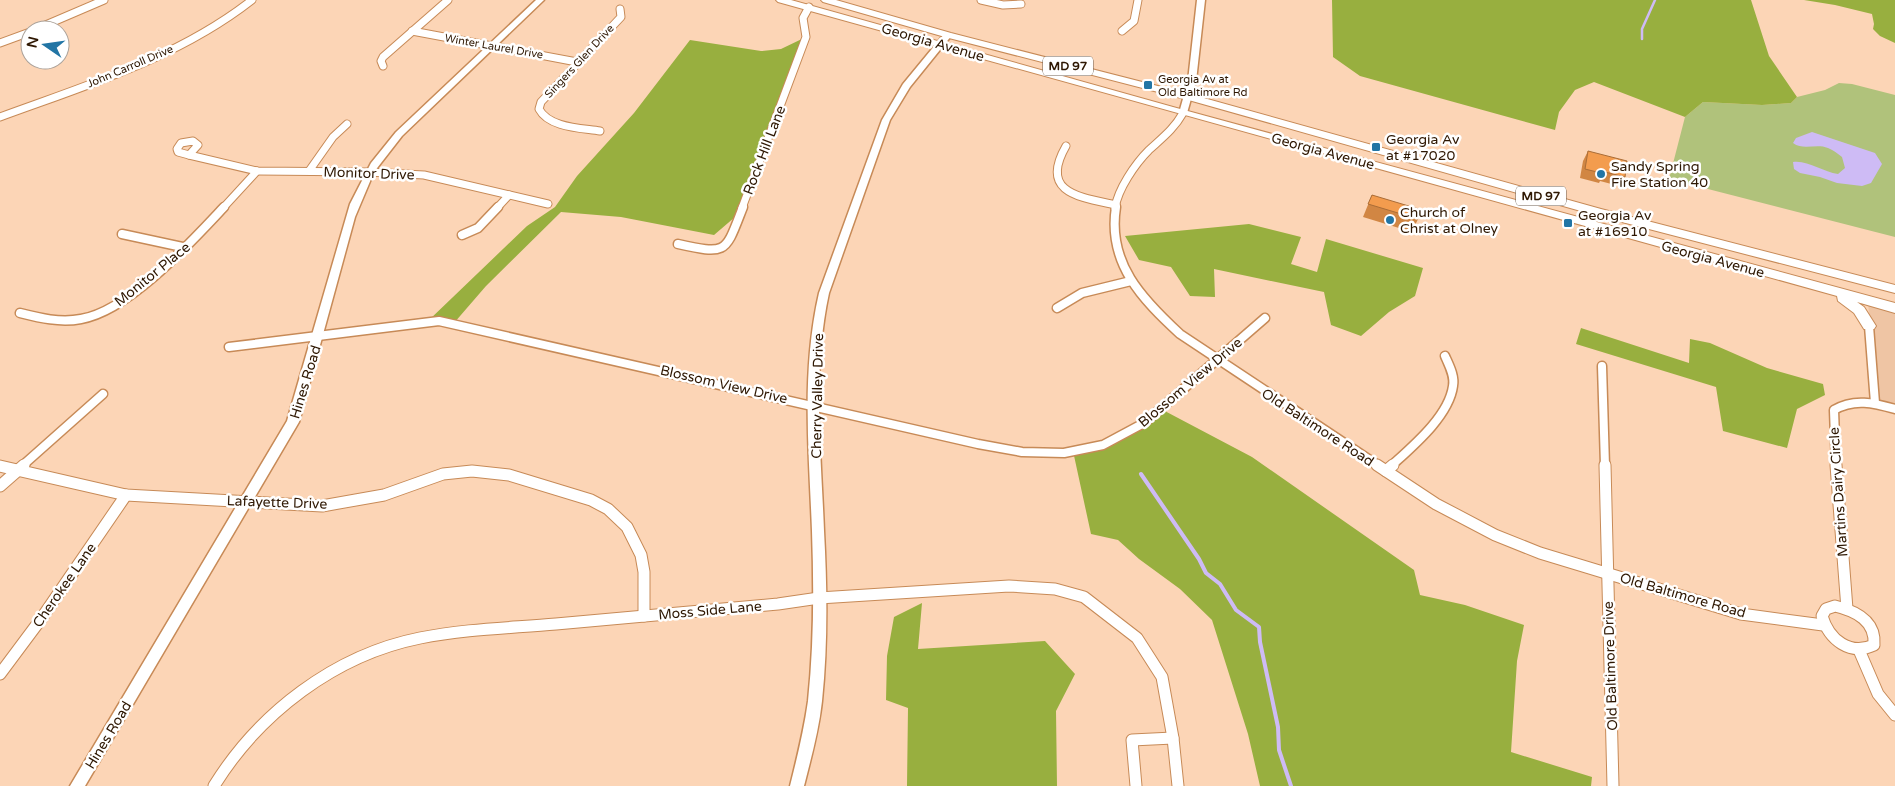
<svg xmlns="http://www.w3.org/2000/svg" width="1895" height="786" viewBox="0 0 1895 786" font-family="'Varela Round',sans-serif">
<style>
.built{fill:#efc5a4}
.green{fill:#b0c27b}
.forest{fill:#98af3f}
.water{fill:#cebbf5}
.lines{fill:none;stroke-linecap:round;stroke-linejoin:round}
.stream-far1{stroke:#cebbf5;stroke-width:2.5}
.stream{stroke:#cebbf5;stroke-width:4}
.minor-far2-casing{stroke:#c78a57;stroke-width:9}
.minor-far1-casing{stroke:#c78a57;stroke-width:11}
.minor-casing{stroke:#c78a57;stroke-width:13}
.tertiary-casing{stroke:#c78a57;stroke-width:3}
.primary-casing{stroke:#c78a57;stroke-width:2}
.minor-far2{stroke:#fff;stroke-width:7}
.minor-far1{stroke:#fff;stroke-width:8}
.minor{stroke:#fff;stroke-width:11}
.tertiary{fill:#fff;fill-rule:evenodd}
.primary{fill:#fff;fill-rule:evenodd}
.wall{fill:#d18643}
.building{fill:#f39c4e;stroke:#aa6d37}
.poi-dot{fill:#2275a5;stroke:#fff;stroke-width:2}
.labels{text-anchor:middle;stroke-width:5;stroke-linejoin:round;paint-order:stroke}
.far-street-label{font-size:11px;fill:#2e1702;stroke:#fff}
.far-poi-label{font-size:11px;fill:#2e1702;stroke:#fff;text-anchor:start}
.shield{fill:#fff;stroke:#6d5d4e;stroke-width:1}
.shield-label{font-size:12px;font-weight:bold;fill:#2e1702}
.street-label{font-size:14px;fill:#2e1702;stroke:#fff}
.poi-label{font-size:14px;fill:#2e1702;stroke:#fff;text-anchor:start}
</style>
<rect width="100%" height="100%" fill="#fcd5b6"/>
<path class="built" d="M1868,301L1895,308V409L1875,403Z"/>
<path class="green" d="M1839,83L1852,84L1895,95V237L1669,179L1685,117L1703,102L1762,105L1791,103L1797,97L1825,90Z"/>
<g class="forest">
<path d="M1332,0H1751L1769,56L1797,97L1791,103L1762,105L1703,102L1685,117L1594,82L1575,90L1559,112L1555,130L1360,76L1333,57Z"/>
<path d="M1804,0H1895V43L1880,36L1873,29L1874,24L1872,14L1835,5Z"/>
<path d="M806,37L742,211L714,235L621,217L561,212L486,286L454,323L428,321L527,226L555,207L577,176L634,113L690,40L761,51L781,49Z"/>
<path d="M1249,224L1301,237L1291,264L1317,272L1326,239L1423,268L1415,296L1389,312L1361,336L1331,325L1324,292L1214,269L1215,297L1190,296L1171,267L1139,260L1125,236Z"/>
<path d="M1581,328L1689,363L1690,339L1710,343L1767,368L1823,384L1825,395L1797,409L1787,448L1723,431L1716,387L1576,344Z"/>
<path d="M1161,409L1252,457L1414,570L1420,595L1465,605L1524,625L1517,661L1511,752L1592,777L1591,786H1260L1248,734L1212,620L1180,589L1139,559L1118,540L1091,534L1073,451L1103,445Z"/>
<path d="M922,603L918,649L1045,641L1075,674L1056,711L1057,786H907L908,708L886,700L887,656L894,617Z"/>
</g>
<path class="water" d="M1812,132L1875,153L1882,164L1871,183L1862,186L1837,183L1820,177L1800,173L1794,169L1793,162C1808,160 1823,172 1838,174L1845,168L1842,157C1837,153 1833,150 1828,148C1816,143 1804,151 1793,143L1796,138Z"/>
<g class="lines">
<path class="stream-far1" d="M1642,39V29L1655,0"/>
<path class="stream" d="M1141,474L1199,559L1206,573L1220,584L1236,610L1259,627L1260,642L1278,727L1279,750L1291,786"/>
<defs>
<g id="minor-far2">
<path d="M981,0L1003,5L1021,4"/>
<path d="M34,30L104,0"/>
<path d="M412,31L577,62"/>
<path d="M1122,31L1134,21L1138,0"/>
<path d="M0,43L30,32"/>
<path d="M383,66L381,61L383,57L448,0"/>
<path d="M0,117C87,85 178,58 252,0"/>
<path d="M600,131C582,128 549,128 539,109L541,102L621,17L620,9"/>
<path d="M193,141L198,145L189,155L178,152L177,149L181,143Z"/>
<path d="M1066,146C1039,193 1079,197 1116,205"/>
<path d="M189,155L257,171L368,172L424,175L548,204"/>
<path d="M309,171L333,137L347,124"/>
<path d="M223,208L257,171"/>
<path d="M497,208L509,195"/>
<path d="M742,208L806,37L803,18L809,7"/>
<path d="M1115,208C1118,189 1135,164 1149,150C1162,138 1174,129 1183,113"/>
</g>
<g id="minor-far1">
<path d="M1116,207C1107,263 1142,299 1180,334L1379,466"/>
<path d="M122,234L187,248"/>
<path d="M462,235L478,228L498,207"/>
<path d="M678,244C728,255 725,253 743,207"/>
<path d="M1057,308L1082,293L1131,281"/>
<path d="M20,313C40,318 60,323 81,319C129,311 191,242 224,207"/>
<path d="M1869,326L1875,403"/>
<path d="M229,347L439,321L978,444L1022,452L1064,453L1103,445L1144,423L1265,318"/>
<path d="M1602,366L1605,466"/>
<path d="M22,466L103,394"/>
<path d="M1391,466C1413,446 1449,416 1453,386C1455,376 1449,365 1445,356"/>
<path d="M1836,466L1834,410C1854,398 1874,403 1895,409"/>
</g>
<g id="minor">
<path d="M1377,465L1436,504L1495,535L1540,553L1741,614L1823,625"/>
<path d="M1605,465L1613,786"/>
<path d="M1836,465L1847,609"/>
<path d="M0,466L126,495L322,506L384,495L443,474L472,471L509,475L591,500L608,509L627,527L641,555L644,572V616"/>
<path d="M1386,471L1393,465"/>
<path d="M0,486L24,465"/>
<path d="M1835,606C1856,611 1876,621 1874,645C1850,656 1829,640 1822,616L1826,609Z"/>
<path d="M1859,650L1878,694L1895,715"/>
<path d="M0,674L41,619L126,495"/>
<path d="M214,786C259,713 335,655 420,638C465,629 511,628 556,624C630,617 704,610 778,604L819,598L1009,586L1055,589L1084,597L1137,638L1162,677L1173,738L1178,786"/>
<path d="M1136,786L1132,740L1173,738"/>
</g>
<g id="tertiary">
<path d="M536,0H544L402,136L374,172L355,217L299,422L85,786H70L287,421L350,204L371,163L396,132Z"/>
<path d="M1197,0H1205L1196,81L1187,113L1183,116L1179,113L1188,81Z"/>
<path d="M945,33L952,35L910,87L890,120L829,293C812,371 821,452 824,531C827,587 828,644 822,701C819,730 811,758 804,786H790C797,758 804,730 808,701C814,644 814,587 812,531C809,452 801,371 819,293L882,120L903,84Z"/>
</g>
<g id="primary">
<path d="M776,0H791L1173,107L1895,303V313L1857,302L1864,307L1876,326L1874,329H1864L1854,313L1838,301L1837,296L778,2Z"/>
<path d="M821,0H836L951,33L1193,95L1601,209L1895,285V293L1595,215L1185,99L945,37L823,2Z"/>
</g>
</defs>
<use href="#minor-far2" class="minor-far2-casing"/>
<use href="#minor-far1" class="minor-far1-casing"/>
<use href="#minor" class="minor-casing"/>
<use href="#tertiary" class="tertiary-casing"/>
<use href="#primary" class="primary-casing"/>
<use href="#minor-far2" class="minor-far2"/>
<use href="#minor-far1" class="minor-far1"/>
<use href="#minor" class="minor"/>
<use href="#tertiary" class="tertiary"/>
<use href="#primary" class="primary"/>
</g>
<g class="wall">
<path d="M1588,151L1625,177L1619,186L1600,181L1599,183L1580,178L1583,161Z"/>
<path d="M1372,195L1418,219L1412,232L1363,217Z"/>
</g>
<g class="building">
<path d="M1588,151L1627,161L1625,177L1605,172V174L1585,169Z"/>
<path d="M1372,195L1422,210L1418,219L1368,204Z"/>
</g>
<g class="poi-dot">
<rect x="1143" y="80" width="10" height="10" rx="2.5"/>
<rect x="1371" y="142" width="10" height="10" rx="2.5"/>
<circle cx="1601" cy="174" r="5"/>
<circle cx="1390" cy="220" r="5"/>
<rect x="1563" y="218" width="10" height="10" rx="2.5"/>
</g>
<g class="labels">
<g class="far-street-label">
<text transform="translate(494 46) rotate(10)" y="4">Winter Laurel Drive</text>
<text transform="translate(579 61) rotate(-47)" y="4">Singers Glen Drive</text>
<text transform="translate(130 66) rotate(-23)" y="4">John Carroll Drive</text>
</g>
<g class="far-poi-label">
<text x="1158" y="83">Georgia Av at<tspan x="1158" dy="13">Old Baltimore Rd</tspan></text>
</g>
<g class="shield">
<rect x="1043" y="56.5" width="50" height="19" rx="4"/>
<rect x="1516" y="186.5" width="50" height="19" rx="4"/>
</g>
<g class="shield-label">
<text x="1068" y="70">MD 97</text>
<text x="1541" y="200">MD 97</text>
</g>
<g class="street-label">
<text transform="translate(933 42) rotate(16)" y="5">Georgia Avenue</text>
<text transform="translate(764 150) rotate(-69)" y="5">Rock Hill Lane</text>
<text transform="translate(1323 151) rotate(15)" y="5">Georgia Avenue</text>
<text transform="translate(369 173) rotate(2)" y="5">Monitor Drive</text>
<text transform="translate(1713 259) rotate(15)" y="5">Georgia Avenue</text>
<text transform="translate(152 274) rotate(-39)" y="5">Monitor Place</text>
<text transform="translate(305 382) rotate(-73)" y="5">Hines Road</text>
<text transform="translate(1190 382) rotate(-40)" y="5">Blossom View Drive</text>
<text transform="translate(724 384) rotate(13)" y="5">Blossom View Drive</text>
<text transform="translate(817 396) rotate(-89)" y="5">Cherry Valley Drive</text>
<text transform="translate(1318 427) rotate(33)" y="5">Old Baltimore Road</text>
<text transform="translate(1838 492) rotate(-94)" y="5">Martins Dairy Circle</text>
<text transform="translate(277 502) rotate(2)" y="5">Lafayette Drive</text>
<text transform="translate(64 585) rotate(-55)" y="5">Cherokee Lane</text>
<text transform="translate(1683 595) rotate(16)" y="5">Old Baltimore Road</text>
<text transform="translate(710 610) rotate(-5)" y="5">Moss Side Lane</text>
<text transform="translate(1610 666) rotate(-92)" y="5">Old Baltimore Drive</text>
<text transform="translate(108 735) rotate(-59)" y="5">Hines Road</text>
</g>
<g class="poi-label">
<text x="1386" y="144">Georgia Av<tspan x="1386" dy="16">at #17020</tspan></text>
<text x="1611" y="171">Sandy Spring<tspan x="1611" dy="16">Fire Station 40</tspan></text>
<text x="1400" y="217">Church of<tspan x="1400" dy="16">Christ at Olney</tspan></text>
<text x="1578" y="220">Georgia Av<tspan x="1578" dy="16">at #16910</tspan></text>
</g>
</g>
<g transform="translate(45 45) rotate(283)"><circle r="24" fill="#ffffff" stroke="#aba29a"/>
<path d="M0-4L9 19L0 12L-9 19Z" fill="#2275a5"/>
<text y="-8" font-size="14" font-weight="bold" text-anchor="middle" fill="#2e1702">N</text>
</g>
</svg>
